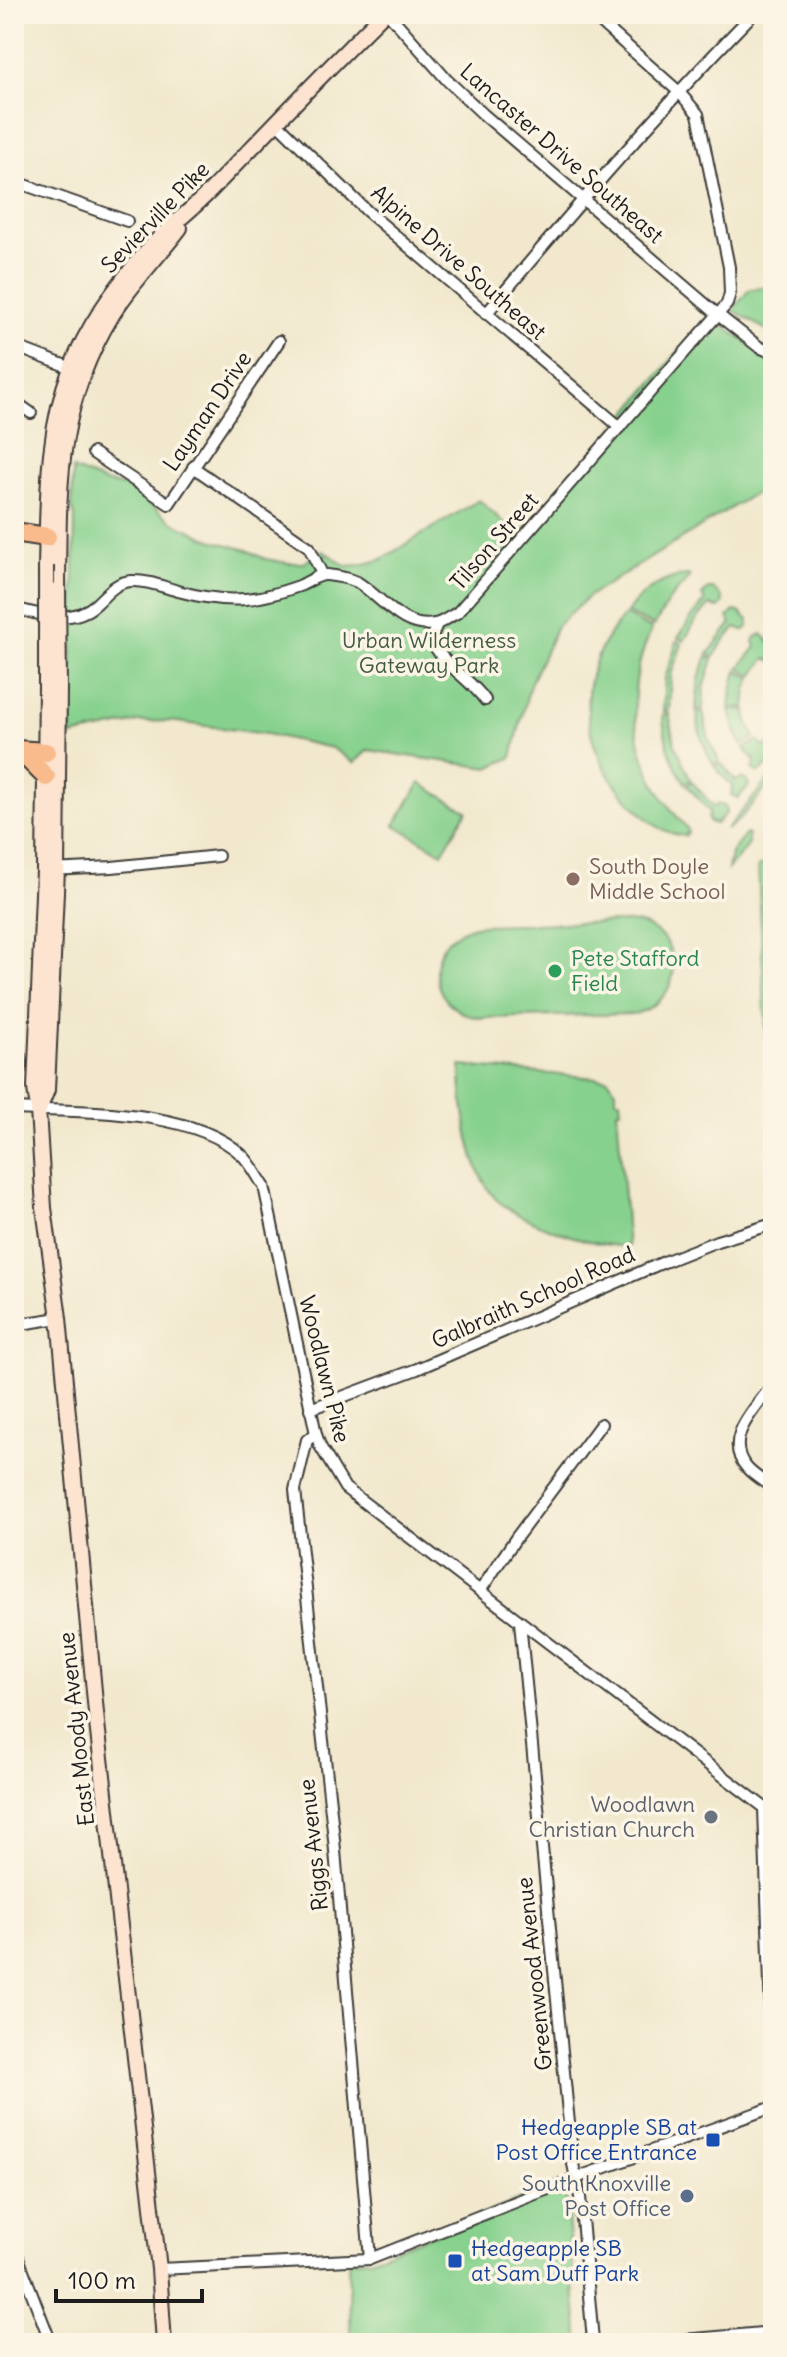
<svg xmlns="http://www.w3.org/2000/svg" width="787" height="2357" viewBox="0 0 787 2357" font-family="Delius,sans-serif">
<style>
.green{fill:#87d18e;stroke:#527655;stroke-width:2}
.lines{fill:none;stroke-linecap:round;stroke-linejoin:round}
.street-casing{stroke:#3c3b37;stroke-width:14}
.secondary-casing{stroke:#3c3b37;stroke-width:18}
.highway-casing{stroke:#3c3b37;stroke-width:22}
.street{stroke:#fff;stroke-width:10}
.secondary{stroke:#fde4d1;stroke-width:14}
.highway{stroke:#fabb8c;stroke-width:18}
.secondary-bridge-casing{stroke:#3c3b37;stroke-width:18;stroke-linecap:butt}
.secondary-bridge{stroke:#fde4d1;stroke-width:14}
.education-dot{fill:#8d6e63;stroke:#fcf5e5;stroke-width:3}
.leisure-dot{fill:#2e9e5b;stroke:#fcf5e5;stroke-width:3}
.worship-dot{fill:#6b7280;stroke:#fcf5e5;stroke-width:3}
.transit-dot{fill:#1a4fb4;stroke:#fcf5e5;stroke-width:3}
.service-dot{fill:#5c6f8a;stroke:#fcf5e5;stroke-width:3}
.labels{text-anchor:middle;stroke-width:7;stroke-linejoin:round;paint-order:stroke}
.street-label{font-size:22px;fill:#1c1c1c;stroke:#fcf5e5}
.park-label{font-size:22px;fill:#415b44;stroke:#fcf5e5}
.education-label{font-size:22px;fill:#785e54;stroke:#fcf5e5;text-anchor:start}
.leisure-label{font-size:22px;fill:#27864d;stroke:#fcf5e5;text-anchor:start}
.worship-label{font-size:22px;fill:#5b616d;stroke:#fcf5e5;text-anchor:end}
.transit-label{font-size:22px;fill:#164399;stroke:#fcf5e5;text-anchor:end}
.service-label{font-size:22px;fill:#4e5e75;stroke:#fcf5e5;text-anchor:end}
</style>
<rect width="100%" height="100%" fill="#fcf5e5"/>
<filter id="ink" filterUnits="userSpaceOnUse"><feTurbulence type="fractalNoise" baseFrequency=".0125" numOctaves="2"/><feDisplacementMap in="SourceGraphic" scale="16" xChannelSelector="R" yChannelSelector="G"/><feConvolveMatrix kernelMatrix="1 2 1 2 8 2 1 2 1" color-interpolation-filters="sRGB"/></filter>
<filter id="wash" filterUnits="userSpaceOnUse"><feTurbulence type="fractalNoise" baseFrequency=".006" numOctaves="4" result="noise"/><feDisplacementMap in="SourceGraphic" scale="32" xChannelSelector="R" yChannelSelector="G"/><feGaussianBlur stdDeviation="1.8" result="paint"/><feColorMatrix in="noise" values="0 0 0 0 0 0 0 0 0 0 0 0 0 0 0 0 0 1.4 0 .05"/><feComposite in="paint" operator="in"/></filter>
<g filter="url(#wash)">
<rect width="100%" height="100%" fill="#f1e8cd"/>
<g class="green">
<path d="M773,286V334L733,310L749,290Z"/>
<path d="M705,320L713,327L723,326L773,360V482L589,596L557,626L530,684L512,757L489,768L368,750L354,763L332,748L266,734L170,721L138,722L71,736L75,517L72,507L73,469L104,482L128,487L174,523L211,540L247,550L265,559L288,563H303L323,551L346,566L361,565L380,560L479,500L509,527L525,530L608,436Z"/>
<path d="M686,575L690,576L689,578L670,599L654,626L627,613C639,593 663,578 686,575Z"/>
<path d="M708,589H713L722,597L723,604L718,608L710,605L697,619L684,641L678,638L689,621L705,601L702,595Z"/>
<path d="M734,611L739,612L748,620V627L743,631L736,628L723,642L714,657L708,654L731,624L728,617Z"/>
<path d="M625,615L652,629C619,697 635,774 687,828L688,832L685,836C663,834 648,821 633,805C589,761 573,702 603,645C609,635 616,623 625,615Z"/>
<path d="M762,634L773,645V661L766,658L753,676L739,668L756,647L754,641L756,637Z"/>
<path d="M677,641L682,644L671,675L669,711L663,712L665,678Z"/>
<path d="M707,656L713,659L704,688L703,709L696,710L699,679Z"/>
<path d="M737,671L752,678L747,689L745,707L730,708L732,689Z"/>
<path d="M746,709L748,723L755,737L742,745L735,731L730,710Z"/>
<path d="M703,712L709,740L719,761L714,765C704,749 698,731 697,713Z"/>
<path d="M669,714L675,745L691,780L685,783C672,763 664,739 663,715Z"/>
<path d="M757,740L763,747L768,744L773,745V760L759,773L753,769L755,761L744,748Z"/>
<path d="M721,763L736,781L742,778L748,781L749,786L738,798L731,795L732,786L715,767Z"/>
<path d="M773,774V781L738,821L726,830Z"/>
<path d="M692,782L714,807L719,804L726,807V813L716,824L709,822L708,818L710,812L687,785Z"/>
<path d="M420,783L467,811L442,853L395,825Z"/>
<path d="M746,834L748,835V846L728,869L731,853Z"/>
<path d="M773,864V1033H766L758,866Z"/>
<path d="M629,922C686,927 689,1001 634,1014L480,1018C422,1009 421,935 479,925Z"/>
<path d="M461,1066L608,1079L616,1090V1099H620L621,1110H617L628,1247C600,1245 576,1239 551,1229C531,1221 513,1214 497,1200C469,1172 461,1104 461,1066Z"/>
<path d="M565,2182L579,2343H351L348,2260L370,2259Z"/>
</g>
</g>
<g filter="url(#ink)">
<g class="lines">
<defs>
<g id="street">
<path d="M389,14L447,80L483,114L717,314L759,347L773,353"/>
<path d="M276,122L368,212L620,427"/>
<path d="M14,181L127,221"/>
<path d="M486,314C572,211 659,110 753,14"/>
<path d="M14,346L74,369"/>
<path d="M14,401L31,413"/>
<path d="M93,453L169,504L279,341"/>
<path d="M193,467L309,547L322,574"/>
<path d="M14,608C40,615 73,625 96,604C107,594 115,582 131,581C147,580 163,587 178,591C200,597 223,601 245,599C263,598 282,592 299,586C308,583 317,574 327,575C336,576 348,578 357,582C382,597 401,630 435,624C442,623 450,616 457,613L727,304L730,293L729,267L698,114L678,91L591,14"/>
<path d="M437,624L431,639C441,664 470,678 485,700"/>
<path d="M50,870L112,867L218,856"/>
<path d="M14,1109C80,1112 192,1108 242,1155C251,1163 257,1176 264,1186L316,1434L320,1446L345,1488L773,1814"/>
<path d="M14,1325L59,1318"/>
<path d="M773,1384C756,1408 721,1439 747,1468C754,1476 765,1482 773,1488"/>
<path d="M310,1409L417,1369L664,1262L717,1241L773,1224"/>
<path d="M316,1434L307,1440L295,1490L334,1839L370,2259"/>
<path d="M480,1591L516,1538L601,1424"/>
<path d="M520,1622L573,2164L580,2197L593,2340L596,2343"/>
<path d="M764,1808L773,2073"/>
<path d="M14,2247L51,2343"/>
<path d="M159,2269L370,2259L576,2178L773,2107"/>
<path d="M650,2343L762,2333"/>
</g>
<g id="secondary">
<path d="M46,566C48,498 46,432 71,368C91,317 126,272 164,233C180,218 198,204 213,188C269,130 325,71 383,14"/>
<path d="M58,589C59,486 56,407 112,315C131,284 158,257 180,228"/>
<path d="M46,685L44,870L35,1088L38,1110L44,1208L59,1318L97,1723L159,2269L164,2343"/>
<path d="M39,1110L47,1090L57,870L59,687"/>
</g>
<g id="highway">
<path d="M14,532L47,537"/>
<path d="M17,750L46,752"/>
<path d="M14,752L27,758L46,777"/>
</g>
</defs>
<use href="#street" class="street-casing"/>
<use href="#secondary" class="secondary-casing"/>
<use href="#highway" class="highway-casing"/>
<use href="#street" class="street"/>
<use href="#secondary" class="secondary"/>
<use href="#highway" class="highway"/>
<defs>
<g id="secondary-bridge">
<path d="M58,589L59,687"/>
<path d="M46,685V566"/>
</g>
</defs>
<use href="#secondary-bridge" class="secondary-bridge-casing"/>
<use href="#secondary-bridge" class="secondary-bridge"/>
</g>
</g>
<circle class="education-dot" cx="573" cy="879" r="8"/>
<circle class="leisure-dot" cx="555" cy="971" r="8"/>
<circle class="worship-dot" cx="711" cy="1817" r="8"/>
<g class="transit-dot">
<rect x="705" y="2132" width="16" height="16" rx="4"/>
<rect x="447" y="2253" width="16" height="16" rx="4"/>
</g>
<circle class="service-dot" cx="687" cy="2196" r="8"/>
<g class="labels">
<g class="street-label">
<text transform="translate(562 153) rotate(41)" y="8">Lancaster Drive Southeast</text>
<text transform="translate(155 217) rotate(-46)" y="8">Sevierville Pike</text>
<text transform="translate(459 262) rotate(41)" y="8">Alpine Drive Southeast</text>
<text transform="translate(207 411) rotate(-56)" y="8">Layman Drive</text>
<text transform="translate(494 541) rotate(-49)" y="8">Tilson Street</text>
<text transform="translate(533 1297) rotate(-24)" y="8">Galbraith School Road</text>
<text transform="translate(325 1369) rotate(76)" y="8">Woodlawn Pike</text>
<text transform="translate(76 1729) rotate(-96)" y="8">East Moody Avenue</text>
<text transform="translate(313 1845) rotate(-96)" y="8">Riggs Avenue</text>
<text transform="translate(534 1974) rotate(-96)" y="8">Greenwood Avenue</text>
</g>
<g class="park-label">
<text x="429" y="648">Urban Wilderness<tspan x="429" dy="25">Gateway Park</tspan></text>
</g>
<g class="education-label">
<text x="589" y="874">South Doyle<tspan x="589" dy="25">Middle School</tspan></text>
</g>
<g class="leisure-label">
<text x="571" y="966">Pete Stafford<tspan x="571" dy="25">Field</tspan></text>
</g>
<g class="worship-label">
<text x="695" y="1812">Woodlawn<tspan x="695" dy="25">Christian Church</tspan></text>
</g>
<g class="transit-label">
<text x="697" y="2135">Hedgeapple SB at<tspan x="697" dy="25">Post Office Entrance</tspan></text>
<text x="471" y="2256" text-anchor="start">Hedgeapple SB<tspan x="471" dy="25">at Sam Duff Park</tspan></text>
</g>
<g class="service-label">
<text x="671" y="2191">South Knoxville<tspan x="671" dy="25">Post Office</tspan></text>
</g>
</g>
<rect width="787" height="2357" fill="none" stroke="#fcf5e5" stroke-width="48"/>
<path d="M56 2289v12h146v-12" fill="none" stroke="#1c1c1c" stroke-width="4"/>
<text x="68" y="2289" font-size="24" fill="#1c1c1c" stroke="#fcf5e5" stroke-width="6" paint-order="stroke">100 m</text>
</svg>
